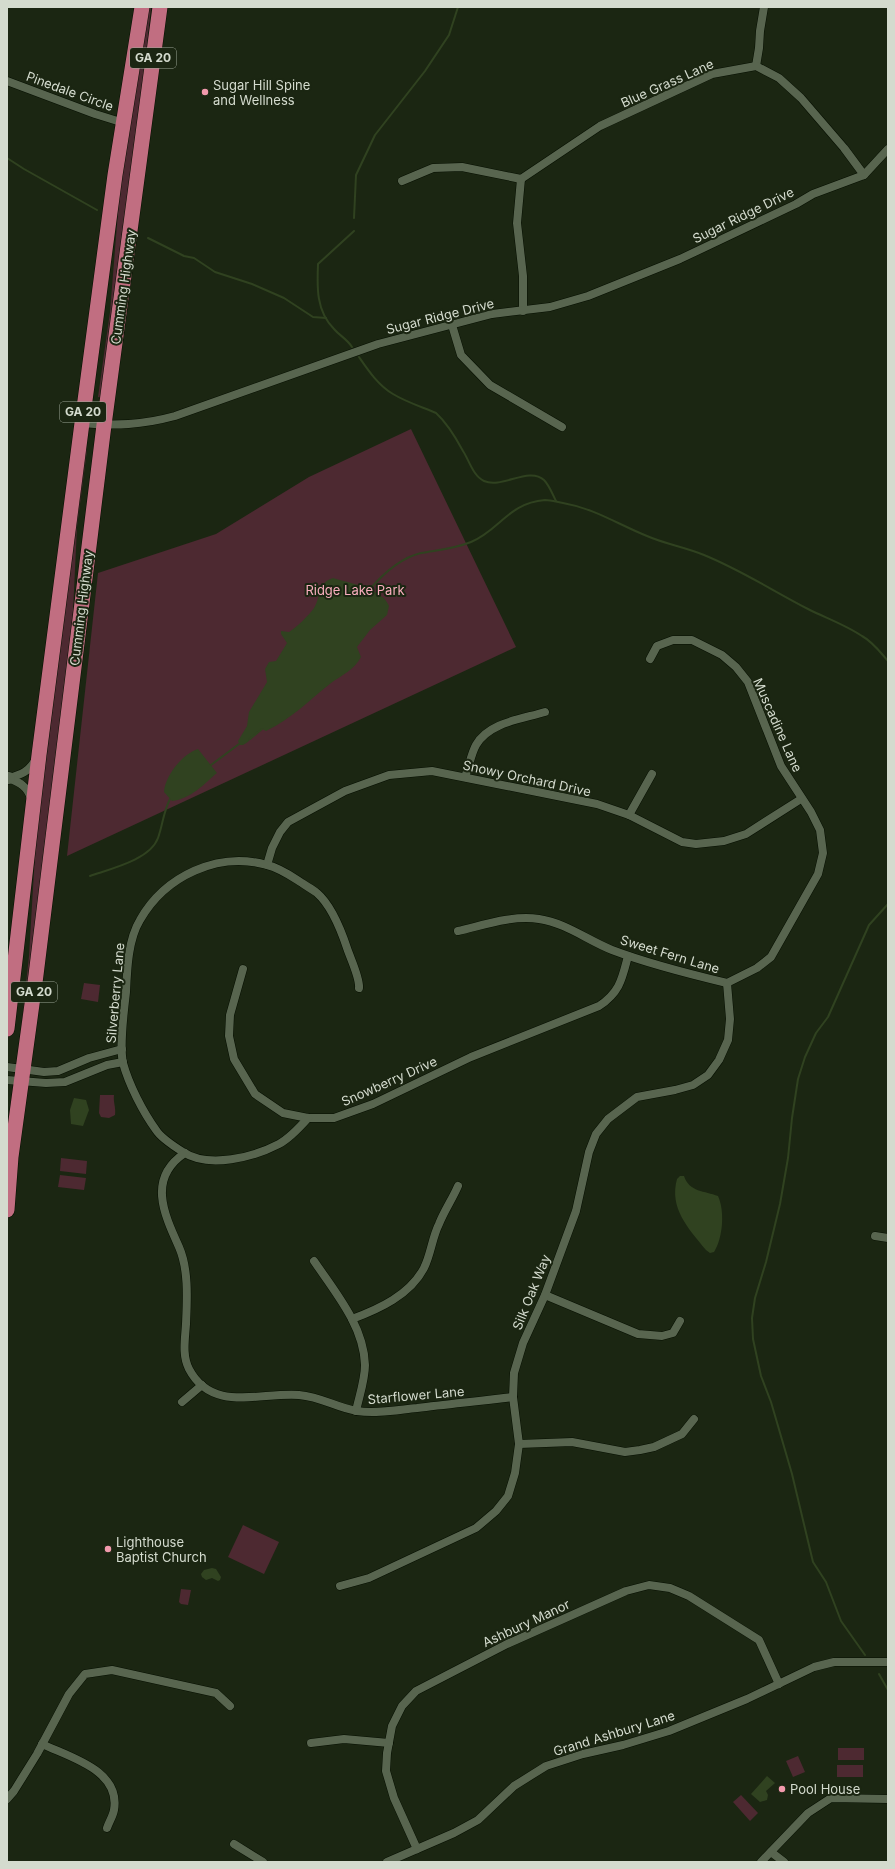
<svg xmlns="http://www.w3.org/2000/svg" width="895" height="1869" viewBox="0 0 895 1869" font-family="Inter,sans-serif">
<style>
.green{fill:#4d2931}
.water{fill:#304220}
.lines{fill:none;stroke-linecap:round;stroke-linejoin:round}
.stream{stroke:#304220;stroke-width:2}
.street-casing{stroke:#060f01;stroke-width:9}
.secondary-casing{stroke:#060f01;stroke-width:13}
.highway-casing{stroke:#060f01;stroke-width:16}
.street{stroke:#58654f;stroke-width:8}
.secondary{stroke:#58654f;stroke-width:12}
.highway{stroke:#c16e81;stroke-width:15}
.poi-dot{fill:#f29aad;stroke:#1b2612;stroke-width:1.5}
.labels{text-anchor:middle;stroke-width:4;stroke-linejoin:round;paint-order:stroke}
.shield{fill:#1b2612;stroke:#9ca596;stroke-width:1}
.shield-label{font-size:12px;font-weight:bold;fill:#d4dbce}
.street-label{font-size:13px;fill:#d4dbce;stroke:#1b2612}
.poi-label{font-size:13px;fill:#d4dbce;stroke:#1b2612;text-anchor:start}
.park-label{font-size:13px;fill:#f9aebe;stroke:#1b2612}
</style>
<rect width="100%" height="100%" fill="#1b2612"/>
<g class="green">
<path d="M146,7H151L135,164L102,398L98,397L110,312L122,162Z"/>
<path d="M411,429L516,647L67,856L98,573L216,534L309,477Z"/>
<path d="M83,450H87L77,527L71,654L19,1048L29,956L36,837Z"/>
<path d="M84,983L100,985L98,1002L81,999Z"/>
<path d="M100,1095H114C113,1102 116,1107 115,1115L109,1118L101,1117L99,1113Z"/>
<path d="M61,1158L87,1161L86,1174L60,1171Z"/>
<path d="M60,1175L86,1178L84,1190L58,1187Z"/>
<path d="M243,1525L279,1542L264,1574L228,1557Z"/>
<path d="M181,1589L191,1590L188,1605L181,1604L179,1602Z"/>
<rect x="838" y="1748" width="26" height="12"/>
<path d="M798,1756L805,1772L793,1777L786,1761Z"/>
<rect x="837" y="1765" width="26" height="12"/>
<path d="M741,1795L758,1813L750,1821L733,1802Z"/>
</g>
<g class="water">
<path d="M333,578C349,583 383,589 389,606L387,615L370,630L357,647L361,657C355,669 341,676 331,683C308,701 293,718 266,731L262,729C254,733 248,746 240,745L238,741L247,726L249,712L267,682L265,669L269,662L276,661L287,643L281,634V631L289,632C296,628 309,615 314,608C321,597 318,582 333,578Z"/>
<path d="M198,749L217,773C204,784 191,799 172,801L164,792C165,776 182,754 198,749Z"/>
<path d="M74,1098L86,1100L89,1110L83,1126L71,1124L70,1110Z"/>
<path d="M680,1176H684C689,1192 705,1191 718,1196C725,1211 723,1238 714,1252L710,1253L706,1250C688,1228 669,1208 677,1179Z"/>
<path d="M212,1568L216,1569L221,1577L220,1580L218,1581L212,1578L206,1580L202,1577L201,1574L204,1570Z"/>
<path d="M767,1776L775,1783L766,1791L768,1795L767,1800L760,1802L751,1794Z"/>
</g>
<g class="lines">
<g class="stream">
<path d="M7,158L24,169L97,210"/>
<path d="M354,218L356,175L375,135L425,71L449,35L458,7"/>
<path d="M148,238L184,256L194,258L215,272L252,284L284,298L313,317L326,318"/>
<path d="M352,347C347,339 340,336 334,329C316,311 317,287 318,264L354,231"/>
<path d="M359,357C368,370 378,385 393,394C406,402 422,407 436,413C447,423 456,438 463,451C469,460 473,476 484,481C502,489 529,466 544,480C549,485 553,495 556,501"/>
<path d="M370,589C383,574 400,558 421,553C437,550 454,549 471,542C500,530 508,503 545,500C551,500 557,502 563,503C596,509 617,524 647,536C665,544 685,547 704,555C741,570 773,591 808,609C826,618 846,625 862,636C873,642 880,652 888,661"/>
<path d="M250,739L262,729"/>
<path d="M211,765L239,744"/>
<path d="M90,876C110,869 150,860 158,838C163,824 163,813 170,799"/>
<path d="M865,1655L841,1621L826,1582L813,1562L792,1474L771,1402L761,1376L753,1339L752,1318L755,1298L766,1262L780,1204L788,1158L792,1118L798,1079L805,1057L816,1033L828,1017L869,925L888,904"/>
<path d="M879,1674L888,1690"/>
</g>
<defs>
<g id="street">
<path d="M756,66L759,48L760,31L764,7"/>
<path d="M7,81L95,114L124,123"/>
<path d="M521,179L600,126L712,74L756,66L779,78L801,98L844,148L864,175"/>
<path d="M521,179L517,223L523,276V311"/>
<path d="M402,181L433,168L462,167L521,179"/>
<path d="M452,325L461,355L490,385L562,427"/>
<path d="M82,423C115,426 142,425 175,416L378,344L492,314L550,307L588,296L680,259L796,204L813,194L864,175L888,149"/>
<path d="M465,777C469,767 471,754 476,745C489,722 523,719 545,712"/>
<path d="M9,778C22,774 28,772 35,761"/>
<path d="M9,778C20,783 27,786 31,798"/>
<path d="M629,815L652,774"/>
<path d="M267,865L272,848L280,832L288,822L345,791L389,775L432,771L597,804L629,815L682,842L696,844L724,841L746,834L801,799"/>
<path d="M458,931C484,925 512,915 539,919C566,923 587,940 612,950C649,964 689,974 727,983L757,968L771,957L818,874L823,853L820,830L811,812L781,766L748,682L736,667L722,655L692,640H673L657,646L650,659"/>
<path d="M243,969L230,1015L229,1036L234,1059L255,1094L283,1113L308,1118H334L373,1104L471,1057L599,1006C620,992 622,979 628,956"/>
<path d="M7,1067L44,1072L58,1071L89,1058L122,1049"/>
<path d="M7,1080L46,1083L65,1082L107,1065L123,1062"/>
<path d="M308,1118C300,1127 290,1138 279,1144C254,1157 209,1169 183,1152C175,1147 161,1138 156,1130C143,1112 129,1085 123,1063C119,1045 124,1011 126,992C127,969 128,940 140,920C165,876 218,851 267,865C280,868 291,876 302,883C306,886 312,889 317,893C332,906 341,930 347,948C351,960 360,978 359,988"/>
<path d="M185,1153C147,1178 164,1214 179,1247C189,1270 187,1300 186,1324C185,1340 182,1355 189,1369C212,1413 260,1392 299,1395C322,1397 337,1408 357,1411C376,1414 397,1410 417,1408C449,1404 481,1401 513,1397"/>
<path d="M875,1236L888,1238"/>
<path d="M314,1261C335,1292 364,1326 365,1365C365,1380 359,1397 356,1411"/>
<path d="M545,1295L638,1334L662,1336L673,1333L680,1321"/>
<path d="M352,1319C379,1309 410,1295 424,1268C431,1254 432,1238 439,1224C444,1211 453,1198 458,1186"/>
<path d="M182,1402L202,1385"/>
<path d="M519,1444L572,1442L625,1452L640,1450L654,1447L682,1434L694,1419"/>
<path d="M340,1586L369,1578L476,1528L496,1511L508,1496L515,1473L519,1444L513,1397L514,1373L523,1343L545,1295L576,1211L589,1152L596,1134L608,1119L637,1097L675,1090L693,1085L708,1075L719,1060L728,1040L730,1019L727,983"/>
<path d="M311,1743L344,1739L389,1743"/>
<path d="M42,1744C69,1757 121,1770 114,1810C113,1816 109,1822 107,1828"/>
<path d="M7,1799L14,1791L37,1754L69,1694L85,1674L112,1670L216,1693L230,1706"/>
<path d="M234,1844L263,1862"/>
<path d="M417,1849L394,1798L386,1771L387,1753L392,1726L402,1706L416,1691L507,1644L626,1591L649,1585L670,1588L689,1596L759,1640L779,1684"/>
<path d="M771,1852L784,1862"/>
<path d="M387,1862L454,1833L478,1820L514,1786L546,1766L583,1754L623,1745L669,1731L747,1699L814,1667L834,1662H888"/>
<path d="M761,1862L808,1813L831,1798L888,1799"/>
</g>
<path id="secondary" d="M7,778H9"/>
<g id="highway">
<path d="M7,1029L39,755L82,423L115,175L142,7"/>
<path d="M7,1210L11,1157L36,975L104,425L160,7"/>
</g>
</defs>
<use href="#street" class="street-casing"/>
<use href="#secondary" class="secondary-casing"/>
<use href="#highway" class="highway-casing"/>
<use href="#street" class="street"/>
<use href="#secondary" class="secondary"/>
<use href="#highway" class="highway"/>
</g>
<g class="poi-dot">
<circle cx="205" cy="92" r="4"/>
<circle cx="108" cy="1549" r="4"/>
<circle cx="782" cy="1789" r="4"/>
</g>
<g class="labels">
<g class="shield">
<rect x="130" y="48" width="46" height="20" rx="3"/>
<rect x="60" y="402" width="46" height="20" rx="3"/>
<rect x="11" y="982" width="46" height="20" rx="3"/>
</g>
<g class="shield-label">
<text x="153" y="62">GA 20</text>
<text x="83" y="416">GA 20</text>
<text x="34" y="996">GA 20</text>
</g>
<g class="street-label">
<text transform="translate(667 83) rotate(-24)" y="5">Blue Grass Lane</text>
<text transform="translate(70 91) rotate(20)" y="5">Pinedale Circle</text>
<text transform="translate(743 215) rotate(-26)" y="5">Sugar Ridge Drive</text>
<text transform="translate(123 287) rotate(-82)" y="5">Cumming Highway</text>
<text transform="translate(440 316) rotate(-14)" y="5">Sugar Ridge Drive</text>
<text transform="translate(81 608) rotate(-83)" y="5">Cumming Highway</text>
<text transform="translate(778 725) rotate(66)" y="5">Muscadine Lane</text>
<text transform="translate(527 778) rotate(12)" y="5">Snowy Orchard Drive</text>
<text transform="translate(670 954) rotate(17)" y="5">Sweet Fern Lane</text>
<text transform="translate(115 993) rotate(-85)" y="5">Silverberry Lane</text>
<text transform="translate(389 1081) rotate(-24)" y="5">Snowberry Drive</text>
<text transform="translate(531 1292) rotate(-68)" y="5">Silk Oak Way</text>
<text transform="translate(416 1395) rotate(-5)" y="5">Starflower Lane</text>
<text transform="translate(526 1623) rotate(-25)" y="5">Ashbury Manor</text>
<text transform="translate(614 1733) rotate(-17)" y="5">Grand Ashbury Lane</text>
</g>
<g class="poi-label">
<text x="213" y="90">Sugar Hill Spine<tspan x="213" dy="15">and Wellness</tspan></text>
<text x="116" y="1547">Lighthouse<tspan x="116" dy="15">Baptist Church</tspan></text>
<text x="790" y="1794">Pool House</text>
</g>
<g class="park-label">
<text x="355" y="595">Ridge Lake Park</text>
</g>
</g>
<rect width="895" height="1869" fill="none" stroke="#d4dbce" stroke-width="16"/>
</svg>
